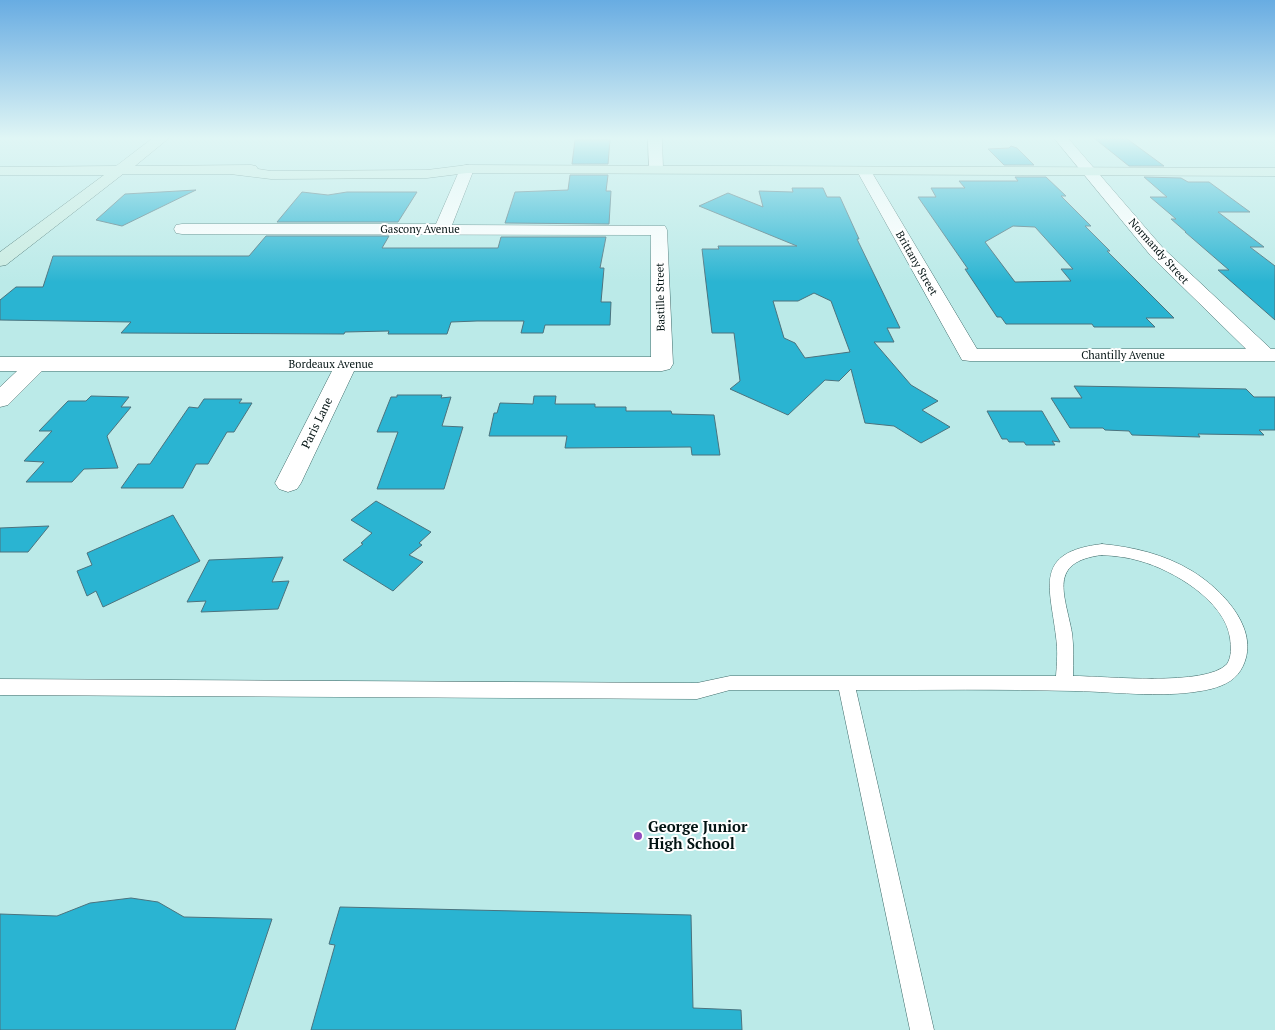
<svg xmlns="http://www.w3.org/2000/svg" width="1275" height="1030" viewBox="0 0 1275 1030" font-family="'PT Serif',serif">
<style>
.building{fill:#2ab4d2;stroke:#4b737e;fill-rule:evenodd}
.lines{fill:none;stroke-linecap:round;stroke-linejoin:round}
.lane-casing{stroke:#3f6a69;stroke-width:1}
.street-casing{stroke:#3f6a69;stroke-width:1}
.secondary-casing{stroke:#3f6a69;stroke-width:1}
.lane{fill:#fff;fill-rule:evenodd}
.street{fill:#fff;fill-rule:evenodd}
.secondary{fill:#cbece2;fill-rule:evenodd}
.poi-dot{fill:#904abd;stroke:#fff;stroke-width:2}
.labels{text-anchor:middle;stroke-width:4;stroke-linejoin:round;paint-order:stroke}
.far-street-label{font-size:11px;fill:#031313;stroke:#fff}
.street-label{font-size:12px;fill:#031313;stroke:#fff}
.near-poi-label{font-size:15px;font-weight:bold;fill:#031313;stroke:#fff;text-anchor:start}
</style>
<rect width="100%" height="100%" fill="#bbeae8"/>
<g class="building">
<path d="M1094,138H1126L1164,166H1129Z"/>
<path d="M575,140H610L608,164H572Z"/>
<path d="M1011,146L1017,148L1034,165H1004L988,149L1009,148Z"/>
<path d="M570,175H608L606,191H611L609,224L505,223L515,192L568,190Z"/>
<path d="M1015,177H1046L1066,196H1061L1091,226H1085L1110,251H1107L1174,318H1146L1155,327H1094L1092,324H1006L1001,317H997L965,269H968L918,197H936L931,188H965L959,181H1018ZM1013,226L1035,227L1073,269H1061L1071,281L1015,282L985,242Z"/>
<path d="M1144,177L1181,178L1188,182H1209L1250,212H1218L1264,247H1250L1275,266V320L1218,270H1229L1185,232H1186L1171,219H1176L1150,197H1167Z"/>
<path d="M792,188H823L827,197H840L859,239H857L900,328H887L894,342H874L911,385L938,401L922,410L950,427L921,443L894,426L865,423L851,369L839,381L825,380L788,415L730,389L740,381L734,333H712L702,249H719L718,246H797L699,206L728,193L763,207L759,191L793,192ZM814,293L831,301L850,352L805,358L795,343L784,338L773,301H798Z"/>
<path d="M196,190L122,226L96,220L125,194Z"/>
<path d="M302,192L328,195L347,192H417L398,222H277Z"/>
<path d="M266,236H389L382,248H498L501,237H606L600,268H604L601,302H611L610,325H545L543,333H521L524,321H477L451,322L447,334H388L389,331L345,332L344,334L121,333L131,322L0,320V300L16,287H43L53,256H249Z"/>
<path d="M1074,386L1246,389L1254,397H1275V430H1259L1264,435L1198,434L1200,437L1132,435L1129,431L1105,430L1103,428H1070L1051,398H1082Z"/>
<path d="M397,395H442L441,398L451,397L442,426L463,427L444,489H377L398,432H377L391,397H397Z"/>
<path d="M91,396L129,397L121,407H131L107,436L118,468L84,469L72,482H26L44,462L24,461L52,431H39L68,401H86Z"/>
<path d="M534,396H556L555,404H595V407H626V411H671L672,414L714,415L720,455H692L691,447L565,448L567,436H489L494,413H497L500,403L533,404Z"/>
<path d="M204,399H242L239,403H252L234,432H227L208,464H196L183,488H121L138,464H150L189,407L198,408Z"/>
<path d="M987,411H1042L1060,442L1052,441L1055,445H1026L1024,442H1009L1007,439H1002Z"/>
<path d="M376,501L431,532L419,543L422,545L409,555L423,562L393,591L343,560L363,544L361,543L372,533L351,520Z"/>
<path d="M173,515L200,561L103,607L96,591L87,596L77,571L92,565L87,553Z"/>
<path d="M49,526L28,552H0V528Z"/>
<path d="M283,557L272,582L289,581L278,609L201,612L206,601L187,602L209,560Z"/>
<path d="M131,898L158,902L184,917L272,919L235,1030H0V914L57,916L90,903Z"/>
<path d="M340,907L691,915L693,1008L741,1010L742,1030H311L335,945L329,944Z"/>
</g>
<g class="lines">
<defs>
<path id="lane" d="M1102,544C1133,547 1164,554 1192,571C1220,588 1261,628 1243,666C1237,679 1226,685 1211,689C1168,699 1120,692 1075,691C1002,689 929,690 856,690L934,1030H910L839,690H730L697,699L0,695V679L697,683L730,676H1056C1057,663 1058,650 1056,637C1050,586 1033,552 1102,544ZM1102,555C1115,556 1127,557 1140,561C1173,570 1225,601 1230,638C1231,647 1232,656 1227,664C1206,687 1105,676 1073,676C1073,662 1074,648 1072,633C1065,594 1047,562 1102,555Z"/>
<g id="street">
<path d="M648,138H662L663,169L661,172H651L649,169Z"/>
<path d="M1054,138H1068L1163,248L1271,349H1275V361H970L962,360L857,171L859,168H869L871,171L977,349H1246L1151,256Z"/>
<path d="M467,165L472,166L474,169L452,225L665,226L667,230L673,364L670,369L662,371H354L301,483L297,489L288,492L279,489L275,483L332,371H42L8,405L0,407V387L17,371H0V357H651V235L182,234L176,233L174,229L176,225L182,224H436L460,169L462,166Z"/>
</g>
<path id="secondary" d="M153,138H169L135,166L251,165L256,166L258,169L271,171L427,170L467,165L1275,168V176L467,173L427,178L271,179L230,174H123L6,265L0,266V252L104,175H0V167L116,166Z"/>
</defs>
<use href="#lane" class="lane-casing"/>
<use href="#street" class="street-casing"/>
<use href="#secondary" class="secondary-casing"/>
<use href="#lane" class="lane"/>
<use href="#street" class="street"/>
<use href="#secondary" class="secondary"/>
</g>
<linearGradient id="sky" x2="0" y2="1"><stop stop-color="#68ace2"/><stop offset="0.49" stop-color="#e0f6f5"/><stop offset="1" stop-color="#e0f6f5" stop-opacity="0"/></linearGradient>
<rect width="1275" height="282" fill="url(#sky)"/>
<circle class="poi-dot" cx="638" cy="836" r="5"/>
<g class="labels">
<g class="far-street-label">
<text x="420" y="233">Gascony Avenue</text>
<text transform="translate(1159 251) rotate(48)" y="4">Normandy Street</text>
<text transform="translate(917 263) rotate(60)" y="4">Brittany Street</text>
<text transform="translate(660 297) rotate(-91)" y="4">Bastille Street</text>
<text x="1123" y="359">Chantilly Avenue</text>
<text x="331" y="368">Bordeaux Avenue</text>
</g>
<g class="street-label">
<text transform="translate(317 423) rotate(-64)" y="4">Paris Lane</text>
</g>
<g class="near-poi-label">
<text x="648" y="832">George Junior<tspan x="648" dy="17">High School</tspan></text>
</g>
</g>
</svg>
